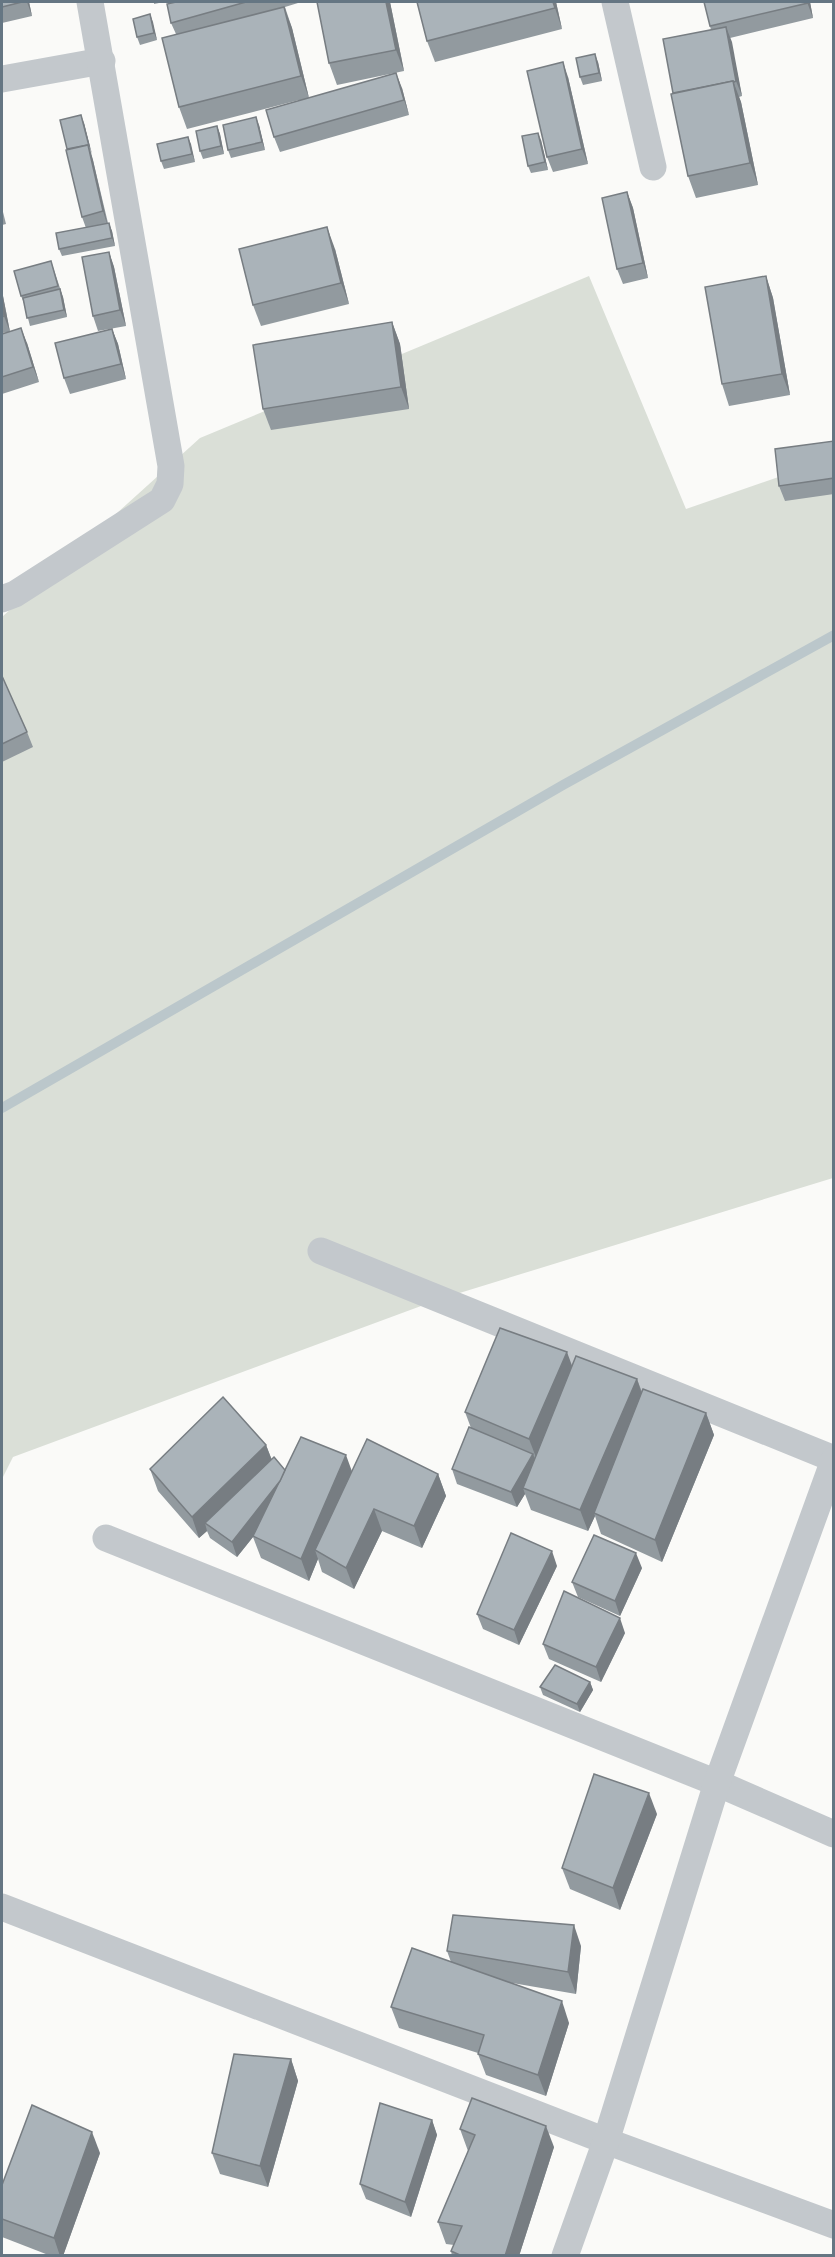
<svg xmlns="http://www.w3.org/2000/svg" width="835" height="2257" viewBox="0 0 835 2257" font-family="'Sofia Sans Condensed',sans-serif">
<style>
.green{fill:#dadfd7}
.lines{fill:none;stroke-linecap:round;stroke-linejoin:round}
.stream{stroke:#bbc7cb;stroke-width:10}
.minor{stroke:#c3c8cc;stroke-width:27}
.wall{fill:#929a9f}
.shaded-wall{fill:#777d82}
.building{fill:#aab3b9;stroke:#777d82;stroke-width:1.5}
</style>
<rect width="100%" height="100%" fill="#fafaf8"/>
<path class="green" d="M589,276L686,509L833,458V1178L440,1299L13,1457L2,1479V617L200,438Z"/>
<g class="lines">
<path class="stream" d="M2,1108L563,785L834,635"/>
<g class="minor">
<path d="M615,2L653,167"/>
<path d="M2,79L102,61"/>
<path d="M2,599L15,594L162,500L170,484L171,466L90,2"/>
<path d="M321,1251L834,1459"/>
<path d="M106,1538L717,1783L834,1834"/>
<path d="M2,1907L606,2141L834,2225"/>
<path d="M565,2256L606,2141L717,1783L834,1460"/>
</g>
</g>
<g class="wall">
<path d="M2,2H29L32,16L2,23Z"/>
<path d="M154,2H164L154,4Z"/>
<path d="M176,2H298V3L285,7L292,28L309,98L402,88L409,115L280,152L274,137L299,100L187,129L179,107L176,34L171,23Z"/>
<path d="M390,2L404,71L337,85L329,63Z"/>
<path d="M417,2H556L562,29L435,62L427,41Z"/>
<path d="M810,2L813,18L730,38L742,96L739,97L741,102L758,185L696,198L688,176L673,93L711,30L710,26Z"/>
<path d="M150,14L157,40L140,45L137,37Z"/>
<path d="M598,62L602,81L583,85L580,77Z"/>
<path d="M568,77L588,164L553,172L547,157Z"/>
<path d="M84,123L108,223L112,231L115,246L62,256L59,249L86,228L82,217Z"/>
<path d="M259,125L265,150L231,158L228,150Z"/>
<path d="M217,126L220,134L224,154L203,159L200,151Z"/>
<path d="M188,137L195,162L164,169L161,161Z"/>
<path d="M541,140L548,170L531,173L528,166Z"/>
<path d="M627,192L633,208L648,278L623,284L617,269Z"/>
<path d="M2,208L6,224L2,225Z"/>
<path d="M335,249L349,304L261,326L253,305Z"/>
<path d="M109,252L114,267L126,326L98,331L93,316Z"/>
<path d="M51,261L63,297L67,317L30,326L24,303L21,296Z"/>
<path d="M766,276L773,298L790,395L729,406L722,384Z"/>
<path d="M2,291L10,332L2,333Z"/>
<path d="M392,322L400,344L409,409L271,430L263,409Z"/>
<path d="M112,329L118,344L126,379L70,394L64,378Z"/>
<path d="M2,334L27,343L39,382L2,394Z"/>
<path d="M834,441V494L785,501L779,486Z"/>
<path d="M2,676L27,732L33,747L2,762Z"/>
<path d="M572,1366L637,1379L642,1392L706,1413L714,1435L662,1562L601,1534L595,1516L588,1531L531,1510L525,1494L517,1507L457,1484L452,1469L471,1428L465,1412Z"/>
<path d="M266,1445L272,1460L285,1470L352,1471L438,1474L446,1496L422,1548L382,1531L354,1589L322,1572L318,1559L309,1581L261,1558L253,1537L237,1557L210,1538L207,1531L199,1538L158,1491L150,1469Z"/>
<path d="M557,1566L519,1645L483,1629L477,1614Z"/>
<path d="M642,1568L620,1616L578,1597L572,1582Z"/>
<path d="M625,1633L601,1682L549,1659L543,1644Z"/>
<path d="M590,1682L593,1690L580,1712L543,1695L540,1687Z"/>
<path d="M657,1814L620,1910L570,1889L562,1868Z"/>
<path d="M581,1946L576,1994L507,1982L569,2023L546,2096L486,2075L478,2054V2053L399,2028L391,2007L451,1962L447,1951Z"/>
<path d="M291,2059L298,2081L268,2187L220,2174L212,2153Z"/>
<path d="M432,2120L437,2135L411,2217L366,2199L360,2184Z"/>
<path d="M460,2129L554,2147L519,2256H452L451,2251L454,2245L446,2244L438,2222L468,2151Z"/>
<path d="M100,2153L63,2256H51L2,2237V2185Z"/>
</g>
<g class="shaded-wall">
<path d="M27,2H29L32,16Z"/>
<path d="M386,2H390L404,71L396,50Z"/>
<path d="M553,2H556L562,29Z"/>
<path d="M807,2H810L813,18Z"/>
<path d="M284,7L292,28L309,98L301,76Z"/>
<path d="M150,14L153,22L157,40L154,33Z"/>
<path d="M726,27L732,42L742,96L736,81Z"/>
<path d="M595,54L598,62L602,81L599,73Z"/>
<path d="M563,62L568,77L588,164L582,149Z"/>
<path d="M396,73L402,88L409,115L404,100Z"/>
<path d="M733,81L741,102L758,185L750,163Z"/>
<path d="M81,115L84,123L92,154L89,146Z"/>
<path d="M256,117L259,125L265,150L262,142Z"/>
<path d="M217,126L220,134L224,154L221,146Z"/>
<path d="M538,133L541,140L548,170L545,162Z"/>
<path d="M188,137L191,144L195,162L192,154Z"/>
<path d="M88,145L93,160L108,227L103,211Z"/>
<path d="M627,192L633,208L648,278L643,263Z"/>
<path d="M109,223L112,231L115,246L112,238Z"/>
<path d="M327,227L335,249L349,304L341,283Z"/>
<path d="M109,252L114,267L126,326L120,310Z"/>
<path d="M766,276L773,298L790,395L782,374Z"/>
<path d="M60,289L63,297L67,317L64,310Z"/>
<path d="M2,291L10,332L4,316L2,302Z"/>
<path d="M392,322L400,344L409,409L401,387Z"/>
<path d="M21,328L27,343L39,382L33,367Z"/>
<path d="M112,329L118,344L126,379L121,364Z"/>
<path d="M567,1352L575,1374L537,1460L529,1439Z"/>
<path d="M637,1379L644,1400L594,1513L595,1516L588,1531L580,1510Z"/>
<path d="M706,1413L714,1435L662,1562L655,1540Z"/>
<path d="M266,1445L274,1466L205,1523L207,1531L199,1538L192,1517Z"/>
<path d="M533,1454L539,1469L523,1488L525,1494L517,1507L511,1492Z"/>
<path d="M346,1455L354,1477L315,1550L318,1559L309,1581L301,1559Z"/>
<path d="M287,1472L292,1488L237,1557L232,1542Z"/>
<path d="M438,1474L446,1496L422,1548L414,1526Z"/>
<path d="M374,1509L382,1531L354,1589L346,1568Z"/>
<path d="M552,1551L557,1566L519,1645L514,1630Z"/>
<path d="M636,1553L642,1568L620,1616L615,1601Z"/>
<path d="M620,1618L625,1633L601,1682L596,1667Z"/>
<path d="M590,1682L593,1690L580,1712L577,1704Z"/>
<path d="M649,1793L657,1814L620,1910L613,1888Z"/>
<path d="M574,1925L581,1946L576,1994L568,1972Z"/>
<path d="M562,2001L569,2023L546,2096L538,2075Z"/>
<path d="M291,2059L298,2081L268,2187L260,2166Z"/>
<path d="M432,2120L437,2135L411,2217L405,2202Z"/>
<path d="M546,2126L554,2147L519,2256H505Z"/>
<path d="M92,2132L100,2153L63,2256H60L54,2238Z"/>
</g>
<g class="building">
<path d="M2,2H22L2,7Z"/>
<path d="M176,2H246L171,23L167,4Z"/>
<path d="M317,2H386L396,50L329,63Z"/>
<path d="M417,2H553L555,8L427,41Z"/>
<path d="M704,2H807L808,3L710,26Z"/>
<path d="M284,7L301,76L179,107L162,38Z"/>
<path d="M150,14L154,33L137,37L133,19Z"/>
<path d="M726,27L736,81L734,82L733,81L673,93L663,39Z"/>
<path d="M595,54L599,73L580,77L576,58Z"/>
<path d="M563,62L582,149L547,157L527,71Z"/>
<path d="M396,73L404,100L274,137L266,110Z"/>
<path d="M733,81L750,163L688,176L671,94Z"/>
<path d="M81,115L89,146L88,147V145L67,149L60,120Z"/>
<path d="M256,117L262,142L228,150L223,125Z"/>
<path d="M217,126L221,146L200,151L196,131Z"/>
<path d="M538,133L545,162L528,166L522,136Z"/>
<path d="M188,137L192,154L161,161L157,144Z"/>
<path d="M88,145L103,211L82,217L66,150Z"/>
<path d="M627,192L643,263L617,269L602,198Z"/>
<path d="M109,223L112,238L59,249L56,233Z"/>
<path d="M327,227L341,283L253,305L239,249Z"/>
<path d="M109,252L120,310L93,316L82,257Z"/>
<path d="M51,261L58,286L21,296L14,271Z"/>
<path d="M766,276L782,374L722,384L705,287Z"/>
<path d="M60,289L64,310L27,318L23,298Z"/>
<path d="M2,302L4,316L2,317Z"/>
<path d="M392,322L401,387L263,409L253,345Z"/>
<path d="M21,328L33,367L2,377V334Z"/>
<path d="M112,329L121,364L64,378L55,343Z"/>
<path d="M834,441V478L779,486L775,449Z"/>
<path d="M2,676L27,732L2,744Z"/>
<path d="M500,1328L567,1352L529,1439L465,1412Z"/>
<path d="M576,1356L637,1379L580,1510L523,1488Z"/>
<path d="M643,1389L706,1413L655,1540L594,1513Z"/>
<path d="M223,1397L266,1445L192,1517L150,1469Z"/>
<path d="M469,1427L533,1454L511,1492L452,1469Z"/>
<path d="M301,1437L346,1455L301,1559L253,1536Z"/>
<path d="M367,1439L438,1474L414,1526L374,1509L346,1568L315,1550Z"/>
<path d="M274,1457L285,1470L280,1481L232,1542L205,1523Z"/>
<path d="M511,1533L552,1551L514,1630L477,1614Z"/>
<path d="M594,1535L636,1553L615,1601L572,1582Z"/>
<path d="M564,1591L620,1618L596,1667L543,1644Z"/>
<path d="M555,1665L590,1682L577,1704L540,1687Z"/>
<path d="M594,1774L649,1793L613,1888L562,1868Z"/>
<path d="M453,1915L574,1925L568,1972L447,1951Z"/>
<path d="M412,1948L562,2001L538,2075L478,2054L484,2035L391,2007Z"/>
<path d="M234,2054L291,2059L260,2166L212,2153Z"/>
<path d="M472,2098L546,2126L505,2256H462L451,2251L462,2226L438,2222L475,2135L460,2129Z"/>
<path d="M380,2103L432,2120L405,2202L360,2184Z"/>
<path d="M32,2105L92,2132L54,2238L2,2219V2185Z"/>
</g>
<rect width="835" height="2257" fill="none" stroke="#657683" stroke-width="6"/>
</svg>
